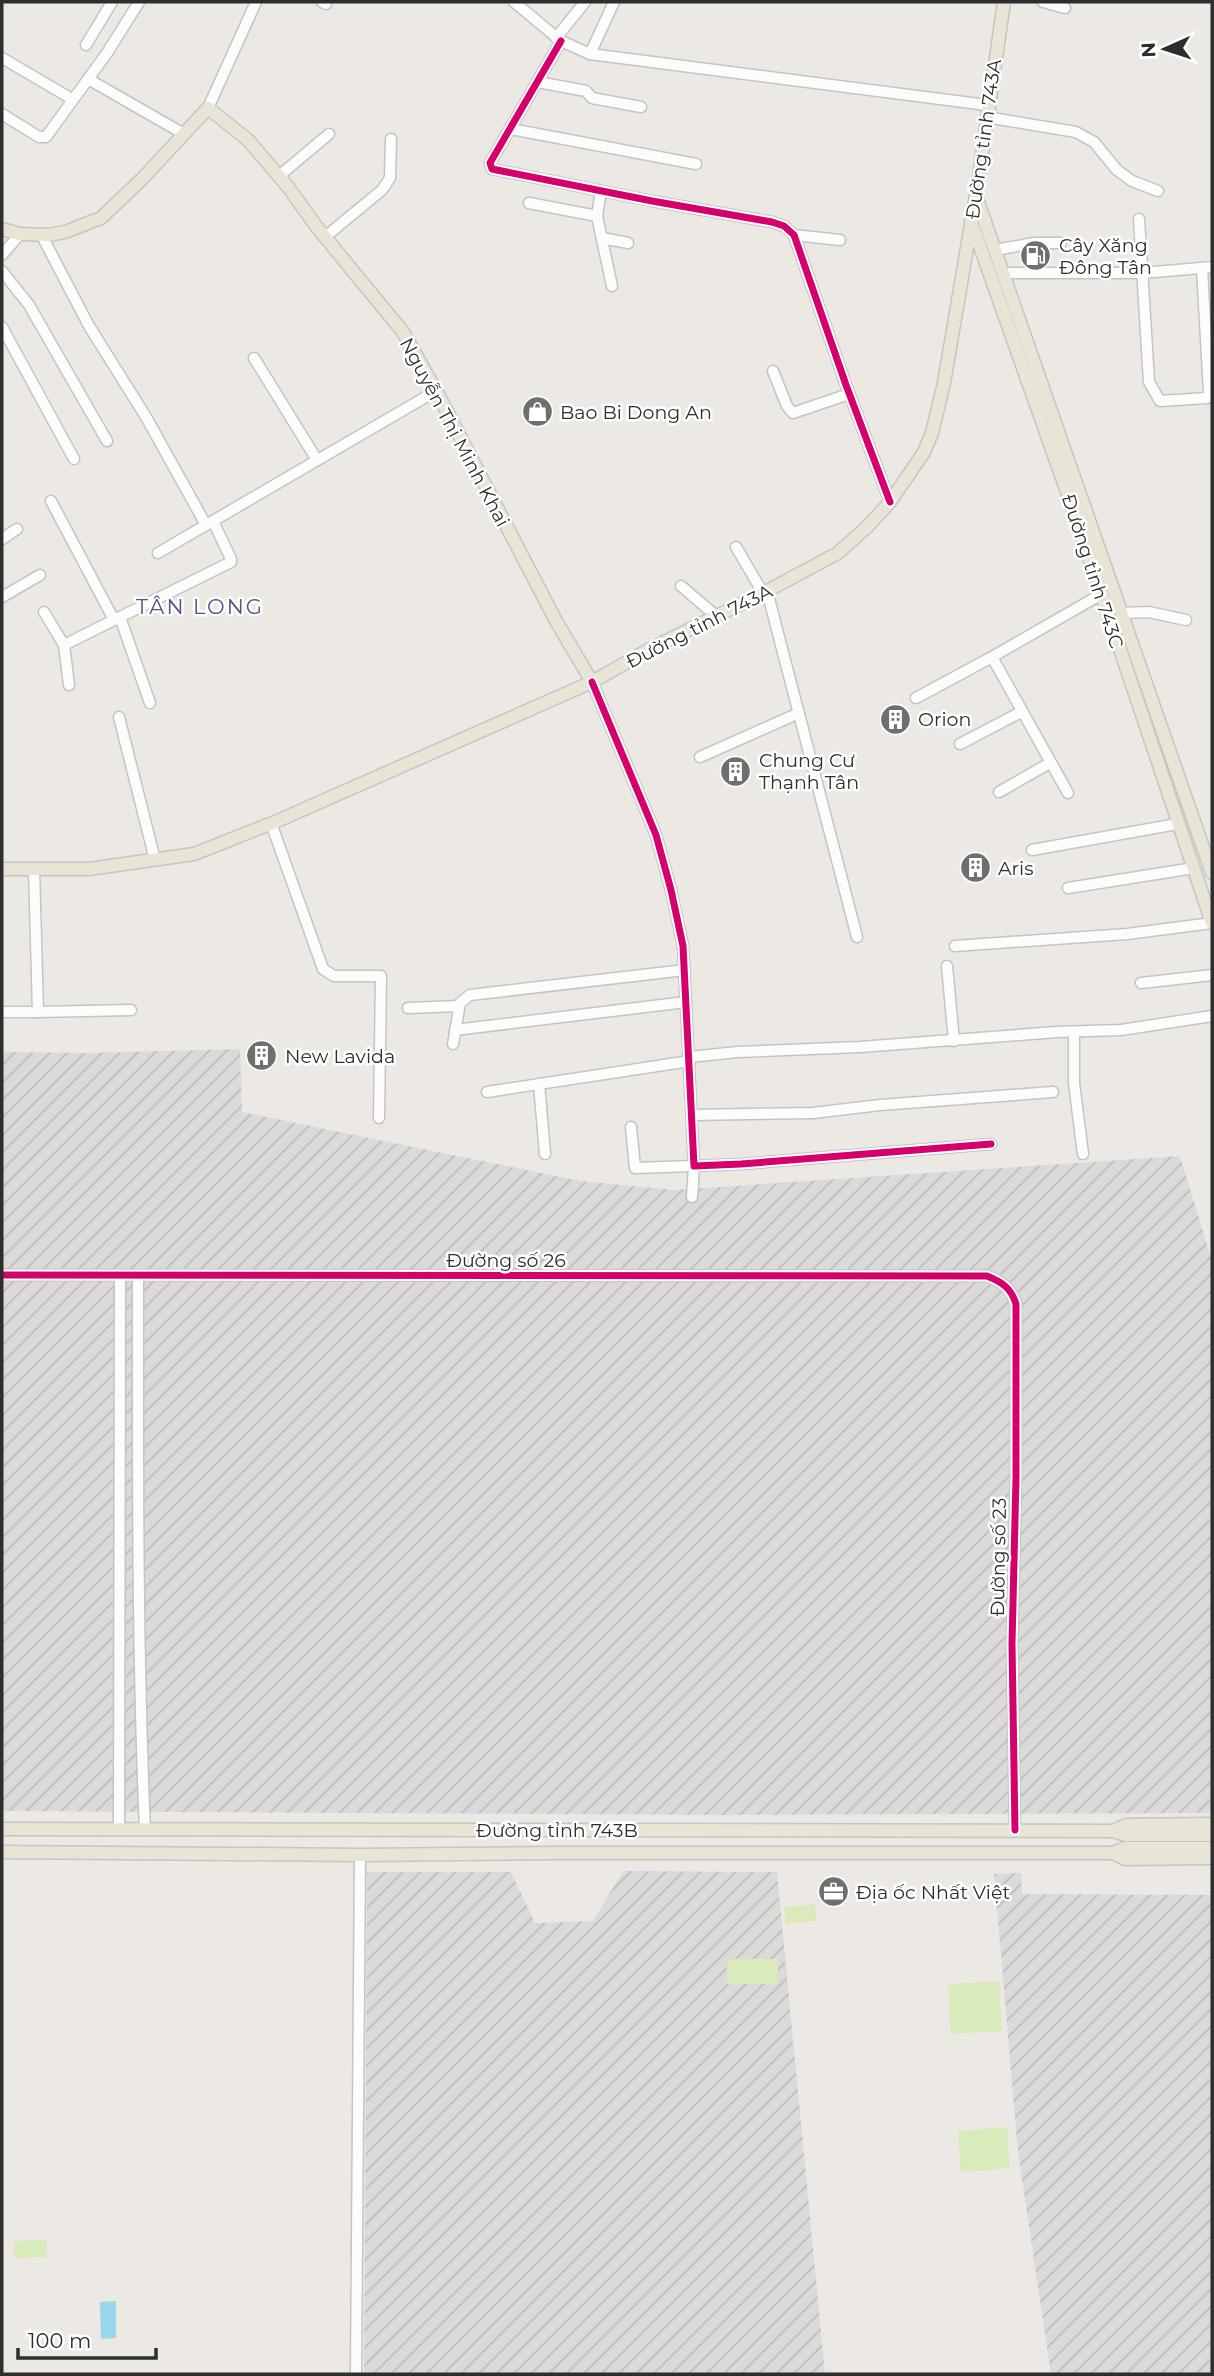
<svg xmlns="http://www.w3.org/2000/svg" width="1214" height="2376" viewBox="0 0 1214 2376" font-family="Montserrat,sans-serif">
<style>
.industrial{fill:url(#industrial-furrows)}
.pitch{fill:#d9eabb}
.water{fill:#99d6ec}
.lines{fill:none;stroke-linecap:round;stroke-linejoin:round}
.minor-casing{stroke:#c5c4c5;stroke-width:13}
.major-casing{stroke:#c6c5c4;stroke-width:15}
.minor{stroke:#fcfcfb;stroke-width:10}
.major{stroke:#e8e4d6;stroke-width:12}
.cycleway-casing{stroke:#fff;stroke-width:11}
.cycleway{stroke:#d6006c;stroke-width:7}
.labels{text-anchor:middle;stroke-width:5;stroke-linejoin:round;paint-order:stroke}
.street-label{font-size:19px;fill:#2e2e2e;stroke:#fff}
.poi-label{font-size:19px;fill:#2e2e2e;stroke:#fff;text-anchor:start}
.neighbourhood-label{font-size:21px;letter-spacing:2px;fill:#4d5680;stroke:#fff}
</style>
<defs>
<pattern id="industrial-furrows" width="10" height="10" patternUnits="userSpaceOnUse" patternTransform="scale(1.75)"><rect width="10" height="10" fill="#dcd9db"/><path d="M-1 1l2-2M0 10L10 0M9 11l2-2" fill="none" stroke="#bdbbbc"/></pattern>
</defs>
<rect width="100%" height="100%" fill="#ece8e4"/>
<g class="industrial">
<path d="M240,1049L242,1112L580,1181L674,1190L1180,1156L1212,1261V1813L723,1815L2,1811V1052L88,1053Z"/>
<path d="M623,1871L777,1872L825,2374H364L367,1872H511L535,1923L593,1921Z"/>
<path d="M1021,1873L1022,1894L1212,1895V2374H1051L1018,2152L994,1874Z"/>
</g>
<g class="pitch">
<path d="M815,1904L816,1921L786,1924L784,1907Z"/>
<rect x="727" y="1959" width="51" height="25"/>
<path d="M999,1981L1002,2031L951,2034L948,1984Z"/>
<path d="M1007,2127L1010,2168L961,2172L958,2131Z"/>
<path d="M46,2240L47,2257L14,2258V2241Z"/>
</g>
<path class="water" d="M116,2301V2338L101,2339L100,2302Z"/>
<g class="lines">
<defs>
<g id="minor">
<path d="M322,2L326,4"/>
<path d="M514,2L561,41L590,54L987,105"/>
<path d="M1043,2L1065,8"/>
<path d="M556,38L585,2"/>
<path d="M561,41L490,163L492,169L652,201L772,222L784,226L794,235L846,385L890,502"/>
<path d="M86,45L112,2"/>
<path d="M590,54L614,2"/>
<path d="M2,58L72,99"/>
<path d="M88,79L184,134"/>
<path d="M538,82L586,91L592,98L641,107"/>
<path d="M208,108L256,2"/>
<path d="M2,114L39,137H46L107,53L139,2"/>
<path d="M986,117L1076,132L1094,142L1117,170L1132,181L1158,191"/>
<path d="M511,129L696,164"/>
<path d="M279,176L329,134"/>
<path d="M601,191L597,216L612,286"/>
<path d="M529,203L597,216"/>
<path d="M1139,219L1149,382L1160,401L1207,398L1209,393L1202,268"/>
<path d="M794,235L840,240"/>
<path d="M42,236L89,326L146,417L206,525"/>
<path d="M325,237L382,190L390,178L391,139"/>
<path d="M602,238L628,243"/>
<path d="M995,250L1034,243H1061"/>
<path d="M2,255L20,234"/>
<path d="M2,271L29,305L107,441"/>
<path d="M1003,273H1143L1212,267"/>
<path d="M2,327L74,459"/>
<path d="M254,358L317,460"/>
<path d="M773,371L787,406L793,413L849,394"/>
<path d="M51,501L114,620L231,562V559L213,521"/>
<path d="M2,539L17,529"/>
<path d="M736,547L763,593"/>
<path d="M158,553L436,391"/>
<path d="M681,586L715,615"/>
<path d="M767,591L857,937"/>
<path d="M2,597L40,575"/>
<path d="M44,612L64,645"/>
<path d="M1122,613L1149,612L1186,620"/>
<path d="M120,617L150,703"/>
<path d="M992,657L1068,793"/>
<path d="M592,682L656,835L671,890L683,946L694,1166L741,1164L991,1144"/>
<path d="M69,685L64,645L114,620"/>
<path d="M916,698L992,657L1100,595"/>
<path d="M119,717L155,860"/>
<path d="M960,744L1021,712"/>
<path d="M700,757L799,713"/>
<path d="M999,792L1050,763"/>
<path d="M271,823L323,969L334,976H381L379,1118"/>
<path d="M1032,850L1177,824"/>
<path d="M1068,888L1194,868"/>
<path d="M955,946L1127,934L1212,923"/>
<path d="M947,966L954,1041"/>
<path d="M1141,983L1212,975"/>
<path d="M408,1008L459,1006"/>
<path d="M2,1012H38L34,869"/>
<path d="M38,1012L131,1010"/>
<path d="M455,1030L686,1002"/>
<path d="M1074,1033V1083L1083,1154"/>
<path d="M453,1044L460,1003L470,995L685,970"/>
<path d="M690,1057L737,1052L860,1047L1057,1032L1121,1030L1212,1016"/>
<path d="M539,1084L545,1154"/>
<path d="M487,1092L690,1061"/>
<path d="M692,1115L813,1113L880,1105L1053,1092"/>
<path d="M631,1127L635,1168L694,1166L692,1197"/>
<path d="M2,1275L987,1276C1002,1282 1011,1288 1016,1304V1478L1012,1644L1015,1830"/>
<path d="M138,1276C138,1461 137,1646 145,1830"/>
<path d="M119,1830L120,1276"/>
<path d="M356,2374L360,1855"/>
</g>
<g id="major">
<path d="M976,196L1212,873"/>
<path d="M971,221L1073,509L1212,923"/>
<path d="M2,229L20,234L49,235L65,232L101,218L142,179L208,108L248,140L288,187L316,226L403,332L440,398L556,621L592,682"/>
<path d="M2,869H89L194,854L275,822L592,682L650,649L767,591L838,553L867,527L890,502L924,452L932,433L944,383L978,183L1004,2"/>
<path d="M2,1829L1113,1831L1126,1835H1212"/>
<path d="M1113,1831L1126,1825L1212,1824"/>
<path d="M2,1852L360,1855L555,1853H1113L1125,1859L1212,1858"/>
<path d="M1113,1853L1125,1848H1212"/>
</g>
</defs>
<use href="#minor" class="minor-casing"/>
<use href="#major" class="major-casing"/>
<use href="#minor" class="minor"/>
<use href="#major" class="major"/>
<defs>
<g id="cycleway">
<path d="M561,41L490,163L492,169L652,201L772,222L784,226L794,235L846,385L890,502"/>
<path d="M592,682L656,835L671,890L683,946L694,1166L741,1164L991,1144"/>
<path d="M2,1275L987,1276C1002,1282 1011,1288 1016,1304V1478L1012,1644L1015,1830"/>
</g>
</defs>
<use href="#cycleway" class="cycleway-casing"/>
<use href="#cycleway" class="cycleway"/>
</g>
<defs>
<symbol id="fuel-disc" viewBox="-11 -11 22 22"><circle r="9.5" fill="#706f6e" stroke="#fff"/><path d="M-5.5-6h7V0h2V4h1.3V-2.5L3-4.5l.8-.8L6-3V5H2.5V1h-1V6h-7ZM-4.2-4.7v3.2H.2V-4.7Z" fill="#fff"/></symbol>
<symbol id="shop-disc" viewBox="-11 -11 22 22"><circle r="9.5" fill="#706f6e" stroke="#fff"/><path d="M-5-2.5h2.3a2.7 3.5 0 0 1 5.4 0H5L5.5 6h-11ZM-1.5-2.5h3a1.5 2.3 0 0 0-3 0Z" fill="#fff"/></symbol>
<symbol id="building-disc" viewBox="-11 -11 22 22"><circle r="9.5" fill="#706f6e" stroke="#fff"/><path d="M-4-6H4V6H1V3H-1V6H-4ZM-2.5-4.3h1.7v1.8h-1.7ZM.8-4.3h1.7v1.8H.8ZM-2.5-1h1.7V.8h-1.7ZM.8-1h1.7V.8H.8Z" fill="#fff"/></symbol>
<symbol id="office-disc" viewBox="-11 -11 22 22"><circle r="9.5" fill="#706f6e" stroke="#fff"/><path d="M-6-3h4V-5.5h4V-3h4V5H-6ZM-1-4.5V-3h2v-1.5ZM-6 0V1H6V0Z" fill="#fff"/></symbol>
</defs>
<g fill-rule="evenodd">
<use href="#fuel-disc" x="1018" y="238" width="35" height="35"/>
<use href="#shop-disc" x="520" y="394" width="35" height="35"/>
<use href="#building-disc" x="878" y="702" width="35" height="35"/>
<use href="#building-disc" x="718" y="754" width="35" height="35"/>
<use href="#building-disc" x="958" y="850" width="35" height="35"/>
<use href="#building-disc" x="244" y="1038" width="35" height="35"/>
<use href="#office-disc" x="816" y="1874" width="35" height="35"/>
</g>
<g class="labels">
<g class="street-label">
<text transform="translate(983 139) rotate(-82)" y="7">Đường tỉnh 743A</text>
<text transform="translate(455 432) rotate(62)" y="7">Nguyễn Thị Minh Khai</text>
<text transform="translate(1093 571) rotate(72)" y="7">Đường tỉnh 743C</text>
<text transform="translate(699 626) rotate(-27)" y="7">Đường tỉnh 743A</text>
<text x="506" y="1267">Đường số 26</text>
<text transform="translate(998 1557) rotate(-89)" y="7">Đường số 23</text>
<text x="557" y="1837">Đường tỉnh 743B</text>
</g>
<g class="poi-label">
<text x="1059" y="252">Cây Xăng<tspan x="1059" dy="22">Đông Tân</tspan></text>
<text x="560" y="419">Bao Bi Dong An</text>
<text x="918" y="726">Orion</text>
<text x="759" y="767">Chung Cư<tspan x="759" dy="22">Thạnh Tân</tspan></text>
<text x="998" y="875">Aris</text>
<text x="285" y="1063">New Lavida</text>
<text x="856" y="1899">Địa ốc Nhất Việt</text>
</g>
<g class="neighbourhood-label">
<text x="200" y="614">TÂN LONG</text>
</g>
</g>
<rect width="1214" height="2376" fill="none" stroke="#2e2e2e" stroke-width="7"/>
<g transform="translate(1165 49) rotate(267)" stroke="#ffffff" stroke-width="5" paint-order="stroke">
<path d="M0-5L12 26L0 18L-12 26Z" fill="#2e2e2e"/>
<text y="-10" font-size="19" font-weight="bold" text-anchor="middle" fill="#2e2e2e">N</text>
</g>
<path d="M18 2348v10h138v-10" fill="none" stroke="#2e2e2e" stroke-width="3.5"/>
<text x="28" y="2348" font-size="21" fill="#2e2e2e" stroke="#ffffff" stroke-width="5" paint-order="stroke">100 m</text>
</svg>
